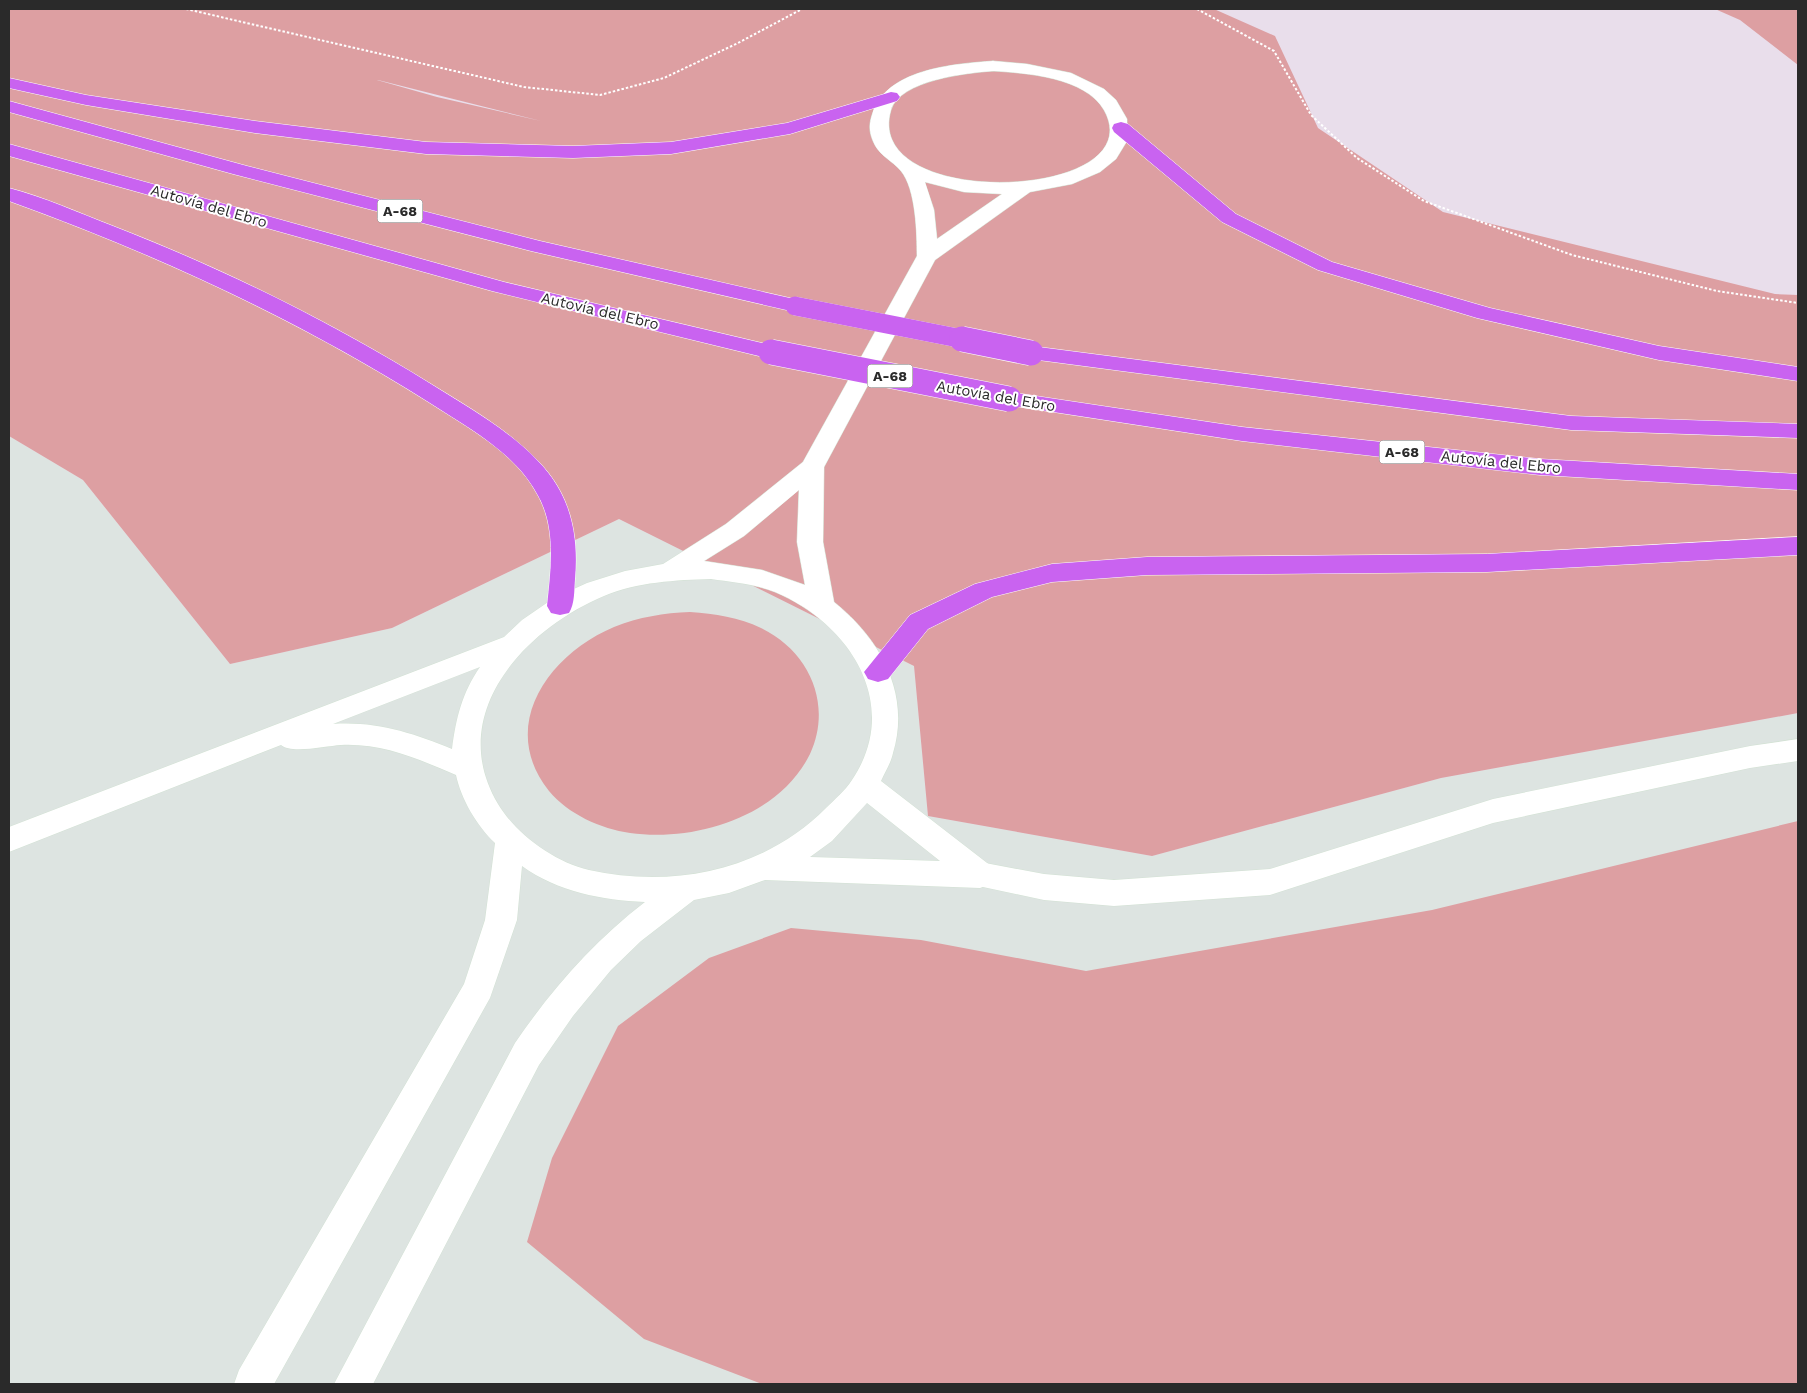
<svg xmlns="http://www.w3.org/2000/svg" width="1807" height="1393" viewBox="0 0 1807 1393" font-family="'Work Sans',sans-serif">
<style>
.industrial{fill:#dde4e1}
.green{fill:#dd9fa2;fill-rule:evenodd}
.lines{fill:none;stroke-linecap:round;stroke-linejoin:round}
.street-casing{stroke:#d3e2d4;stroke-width:1}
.secondary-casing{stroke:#d3e2d4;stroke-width:1}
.highway-casing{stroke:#fff;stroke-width:1}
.path{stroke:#fff;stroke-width:2;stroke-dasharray:2.5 2;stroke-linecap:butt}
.street{fill:#fff;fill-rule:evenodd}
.secondary{fill:#fff;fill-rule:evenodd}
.highway{fill:#c963f0;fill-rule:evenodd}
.highway-bridge-far1-casing{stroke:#fff;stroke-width:19;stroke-linecap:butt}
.highway-bridge-casing{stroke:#fff;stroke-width:26;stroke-linecap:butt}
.highway-bridge-far1{stroke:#c963f0;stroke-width:19}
.highway-bridge{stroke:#c963f0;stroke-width:25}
.labels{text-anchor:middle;stroke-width:4;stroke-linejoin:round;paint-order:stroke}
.shield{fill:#fff;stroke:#6a6a6a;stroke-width:1}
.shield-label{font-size:14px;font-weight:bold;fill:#2a2a2a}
.street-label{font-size:15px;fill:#2a2a2a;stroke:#fff}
</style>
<rect width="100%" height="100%" fill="#e9deeb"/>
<path class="industrial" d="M9,436L83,480L230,664L392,628L619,519L914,666L928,816L1152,856L1441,778L1798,713V1384H9Z"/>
<g class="green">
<path d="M9,9H1214L1275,36L1318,128L1443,212L1775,294L1798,295V713L1441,778L1152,856L928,816L914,666L619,519L392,628L230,664L83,480L9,436ZM377,80H378L541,121L437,97Z"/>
<path d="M1715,9H1798V65L1740,20Z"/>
<path d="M690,612C715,614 739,617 761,628C809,651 833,704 810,754C779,817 695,842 630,833C601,829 568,814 549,791C497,726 549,654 614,627C639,617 664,613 690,612Z"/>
<path d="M1798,821V1384H762L644,1339L527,1242L552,1158L618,1026L709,958L791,928L921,940L1086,971L1432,910Z"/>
</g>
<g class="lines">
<defs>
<path id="street" d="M993,61L1027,64L1071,73L1104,89L1116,100L1127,119V141L1116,159L1100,172L1072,184L1030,192L935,260L824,467L823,542L834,602C880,639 911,693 893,753C891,763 885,772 881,781L991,866L995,875L991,884L980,888L765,880L729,893L694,900L641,941L611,970L573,1016L539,1065L373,1384H334L515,1043C552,989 593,942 645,902C602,900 558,892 522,866L517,920L490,998L274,1384H234L239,1370L464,984L485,920L495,843C477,826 461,799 456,775C418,759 383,743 341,745C326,746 291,754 281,745L9,852V827L504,637L522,620L554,598L587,583L625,571L663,564L726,524L803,462L917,256C917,234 916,189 901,171C892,160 879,156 873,141C869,132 869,124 872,115C885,69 953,64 993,61ZM993,71C1026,73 1085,77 1104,110C1155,201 861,212 891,110C900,80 967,73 993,71ZM925,182L964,192L1002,194L937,239L934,210ZM799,490L797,542L805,585L762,570L704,561L744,536ZM711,579C732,582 755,584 775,592C849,623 903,704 852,780C845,791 835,799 826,808C765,870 673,889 589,870C554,862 516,834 498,804C445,715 523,630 604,596C637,582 676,580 711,579ZM480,667C462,693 456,718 452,749C413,733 376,721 333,724ZM867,803L940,861L810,857L832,841Z"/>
<path id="secondary" d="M1798,739V761L1750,768L1493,823L1270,895L1114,906L1044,900L969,884L965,875L969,866L980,862L1044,874L1114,880L1270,869L1493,799L1750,746Z"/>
<g id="highway">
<path d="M9,78L86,95L255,121L426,142L573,146L671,142L787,123L891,92L897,93L900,97L897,101L790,134L671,154L573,158L426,154L255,133L86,105L9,88Z"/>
<path d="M9,101L247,166L540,241L803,301L806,306L803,311L795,312L531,251L233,174L9,112Z"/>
<path d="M1121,122L1128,124L1236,214L1332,262L1490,308L1659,346L1798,367V381L1659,360L1477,318L1318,270L1222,222L1114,132L1112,128L1114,124Z"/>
<path d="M9,144L504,282L779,347L782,352L779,357L771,359L492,291L9,156Z"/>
<path d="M9,188C44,197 79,213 113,226C224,269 331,322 431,384C468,407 507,429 537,460C570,493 579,534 575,579C574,591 575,603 569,613L560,615L551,613L547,606C551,568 557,526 536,492C514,452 467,427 430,403C297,319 156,254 9,201Z"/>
<path d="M1031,346L1571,416L1798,424V438L1571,430L1023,358L1020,353L1023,348Z"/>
<path d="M1009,392L1242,427L1540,459L1798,474V490L1540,475L1242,441L1001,404L998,399L1001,394Z"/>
<path d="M1798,537V555L1487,572L1147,575L1052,582L992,597L928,629L888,679L878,682L868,679L864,672L910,615L975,584L1052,564L1147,557L1487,554Z"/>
</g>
</defs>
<use href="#street" class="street-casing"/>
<use href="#secondary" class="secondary-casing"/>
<use href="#highway" class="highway-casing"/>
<g class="path">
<path d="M186,9L524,87L600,95L664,78L738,43L802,9"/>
<path d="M1197,9L1274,51L1311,115L1357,158L1424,201L1572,255L1717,291L1798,303"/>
</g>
<use href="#street" class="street"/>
<use href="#secondary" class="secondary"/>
<use href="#highway" class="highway"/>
<defs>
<path id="highway-bridge-far1" d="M795,306L968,340"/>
<g id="highway-bridge">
<path d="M962,339L1031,353"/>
<path d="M771,352L1009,399"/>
</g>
</defs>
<use href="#highway-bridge-far1" class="highway-bridge-far1-casing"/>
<use href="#highway-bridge" class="highway-bridge-casing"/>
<use href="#highway-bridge-far1" class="highway-bridge-far1"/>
<use href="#highway-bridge" class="highway-bridge"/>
</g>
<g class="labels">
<g class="shield">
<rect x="377.5" y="199.5" width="45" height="23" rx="4"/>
<rect x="867.5" y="364.5" width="45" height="23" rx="4"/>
<rect x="1379.5" y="440.5" width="45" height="23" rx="4"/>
</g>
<g class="shield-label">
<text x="400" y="216">A-68</text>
<text x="890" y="381">A-68</text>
<text x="1402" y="457">A-68</text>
</g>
<g class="street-label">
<text transform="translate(209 206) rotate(16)" y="5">Autovía del Ebro</text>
<text transform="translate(600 311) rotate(13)" y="5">Autovía del Ebro</text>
<text transform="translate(996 396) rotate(10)" y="5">Autovía del Ebro</text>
<text transform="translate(1501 462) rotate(6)" y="5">Autovía del Ebro</text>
</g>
</g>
<rect width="1807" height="1393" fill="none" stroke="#2a2a2a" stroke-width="20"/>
</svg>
